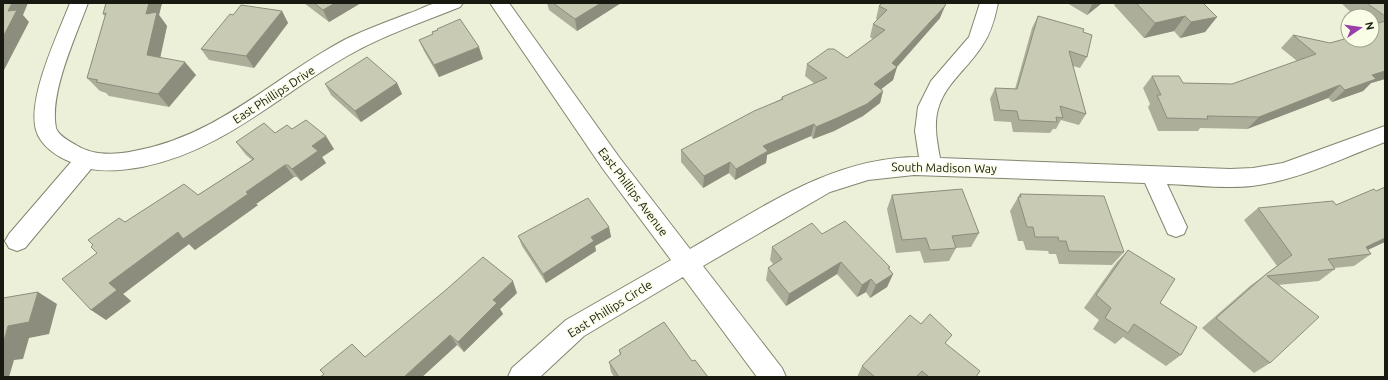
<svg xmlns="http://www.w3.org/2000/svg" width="1388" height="380" viewBox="0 0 1388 380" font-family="Ubuntu,sans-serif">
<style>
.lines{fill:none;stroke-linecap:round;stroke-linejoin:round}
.minor-casing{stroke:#83856f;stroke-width:2}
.minor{fill:#fff;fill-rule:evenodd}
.wall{fill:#acae9a}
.shaded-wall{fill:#8c8d7d}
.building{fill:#c8cab3;stroke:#8c8d7d}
.labels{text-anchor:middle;stroke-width:3;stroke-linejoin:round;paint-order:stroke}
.street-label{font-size:12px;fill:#181910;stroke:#fafde5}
</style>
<rect width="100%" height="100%" fill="#edf0d8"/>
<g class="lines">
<defs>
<g id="minor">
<path d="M70,3H88C76,36 49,93 56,128C58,135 69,141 76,145C93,156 115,155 134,151C218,136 274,77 346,39C367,29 389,21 410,13C419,10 427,5 436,3C444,1 455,3 463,3L460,7C423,22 384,35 349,55C280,94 223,151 142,167C125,170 108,172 91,169L25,248L17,251L9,248L5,241L9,234L71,162C57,157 40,145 36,130C27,98 58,34 70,3Z"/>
<path d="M490,3H509L619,157L690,249C762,208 832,157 919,157L915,131L918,107L931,81L969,37L980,3H998C995,18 991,33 982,46C969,67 947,82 939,106C933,123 937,141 940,158L1230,169L1253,168L1283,163L1385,126V142C1343,158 1296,181 1252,186C1224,189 1195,185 1167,184L1187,227L1184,234L1176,237L1168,234L1145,183L914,175L868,180L830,192L703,266L782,368L786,377H757L683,277L584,336L540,377H508L512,368L566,320L671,260L603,169Z"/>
</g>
</defs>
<use href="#minor" class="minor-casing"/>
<use href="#minor" class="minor"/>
</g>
<g class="wall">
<path d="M106,3H162L159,15L167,26L160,57L196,75L169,107L109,96L106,93L100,91L87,78L105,16L103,14Z"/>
<path d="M304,3H361L329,22Z"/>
<path d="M547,3H621L577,31L549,10Z"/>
<path d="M1067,3H1102L1087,15Z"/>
<path d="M1116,3H1203L1217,17L1205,32L1180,38L1174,31L1144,38L1114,5Z"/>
<path d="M1341,3H1385V79L1371,83L1363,91L1332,102L1328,98L1247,129L1200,128L1198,131H1158L1148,107L1150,104L1143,88L1152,76L1183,83L1232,84L1297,61L1281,48L1293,35L1330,43L1372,40V16H1355Z"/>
<path d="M879,6L940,18L897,67L893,80L881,89L883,91L880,103L863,116L834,131L813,139L811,136L767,155L766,163L735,180L729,173L703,188L681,162V150L781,99L782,97L815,84L805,76L807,64L847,58L873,39L870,37L873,24L877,20L876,19Z"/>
<path d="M282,11L288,23L254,68L209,60L201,49L233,15Z"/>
<path d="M1038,16L1083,32L1087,57L1080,68L1073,66L1086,114L1079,125L1061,120L1056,129H1053L1050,133L1013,132L1011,122L994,121L990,99L995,88L1015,89L1032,28Z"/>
<path d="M437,29L483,59L439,77L424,51L419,40L433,34L432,32L437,30Z"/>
<path d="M397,83L402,94L361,122L331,95L325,84Z"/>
<path d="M292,129L334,149L322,157L326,163L301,181L297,177H294L256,204L258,205L195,250L189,244L123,294L131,301L106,320L97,253L125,222L198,195L252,160L246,155L236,142L275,133Z"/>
<path d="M1376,191L1368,250L1371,254L1354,266L1334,268L1335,269L1319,281L1278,285L1270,363L1254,373L1202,328L1250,286L1277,266L1244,220L1258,208L1336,205Z"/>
<path d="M1020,194L1124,252L1112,265L1059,264L1056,254H1049L1048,251L1026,250L1023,241H1018L1010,211Z"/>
<path d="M892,195L979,233L971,247L956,248L949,261L924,263L920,251L896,253L887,209Z"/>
<path d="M609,227L611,237L595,246L596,251L546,283L522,246L518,236Z"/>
<path d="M822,234L889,269L893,274L887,287L870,298L866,292L857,297L837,274L786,306L766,280L768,268L773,264L770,260L772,247Z"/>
<path d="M1128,250L1160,303L1181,355L1166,366L1123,337L1115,344L1093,329L1099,320L1084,308L1116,263Z"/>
<path d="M517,293L500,309L503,314L464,352L457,345L422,377H320L365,357Z"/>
<path d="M946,344L976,377H857L862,366Z"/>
<path d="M619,350L692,361L708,377H614L611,372L609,362L620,355Z"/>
</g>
<g class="shaded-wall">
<path d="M12,3H28L23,15L29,22L3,72V37L8,11Z"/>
<path d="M149,3H162L159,15L167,26L158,68L147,55L146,14Z"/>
<path d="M335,3H361L329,22L323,10Z"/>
<path d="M601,3H621L577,31L575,19Z"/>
<path d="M1093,3H1102L1087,15Z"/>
<path d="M945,6L940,18L895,69L897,67L893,80L871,97L874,84L892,63Z"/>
<path d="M282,11L288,23L254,68L246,56Z"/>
<path d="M1185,16L1174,31L1144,38L1155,23Z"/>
<path d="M1217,17L1205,32L1180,38L1191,22Z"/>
<path d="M479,47L483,59L439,77L434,65Z"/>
<path d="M185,62L196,75L169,107L158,94Z"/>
<path d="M1385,71V79L1371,83L1363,91L1332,102L1345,90L1372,75Z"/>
<path d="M397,83L402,94L361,122L355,111Z"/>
<path d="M1340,85L1328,98L1247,129L1259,117Z"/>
<path d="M883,91L880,103L863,116L834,131L813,139L816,127Z"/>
<path d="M814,124L811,136L767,155L766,163L735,180L736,169L763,146Z"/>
<path d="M326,136L334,149L322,157L326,163L301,181L292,169L312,146Z"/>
<path d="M730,162L729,173L703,188L704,176Z"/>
<path d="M285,165L294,177L256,204L258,205L195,250L189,244L123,294L131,301L106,320L91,310L109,283L178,232L246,192Z"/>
<path d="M609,227L611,237L595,246L596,251L546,283L543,274L591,237Z"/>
<path d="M1385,238V242L1355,256L1366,247Z"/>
<path d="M841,262L837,274L786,306L789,294Z"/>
<path d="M890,267L884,280L893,274L887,287L870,298L876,285L888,268Z"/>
<path d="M871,279L866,292L857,297L862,285Z"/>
<path d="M513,281L517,293L500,309L503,314L464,352L458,342L493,300Z"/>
<path d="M38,292L57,304L49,334L29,338L23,359L14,360L9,377H3V344L8,326Z"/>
<path d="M450,335L457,345L422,377H404Z"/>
</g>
<g class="building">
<path d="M3,3H12L8,11L17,10L3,37Z"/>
<path d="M106,3H149L146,14L157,12L147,55L185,62L158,94L96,82L98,80L87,78L106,13L103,14Z"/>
<path d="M314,3H335L323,10Z"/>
<path d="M553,3H601L575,19Z"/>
<path d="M882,3H946L945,6L892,63L897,67L874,84L883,91L867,104L837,118L816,127L814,124L763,146L768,151L736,169L730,162L704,176L681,150L754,111L783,99L782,97L827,78L807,64L828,49H834L847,58L885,30L873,24L887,10L879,6Z"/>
<path d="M1136,3H1203L1217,17L1191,22L1185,16L1155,23Z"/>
<path d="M1367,3H1385V16L1368,4Z"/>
<path d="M241,5L282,11L246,56L201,49L230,14L233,15Z"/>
<path d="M1038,16L1084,29L1083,32L1092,35L1087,57L1069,51L1086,114L1060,106L1063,118L1056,117L1057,122L1019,120L1017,111L1000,110L995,88L1017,89Z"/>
<path d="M460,19L479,47L434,65L419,40L433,34L432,32L438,30L437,29Z"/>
<path d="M1385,21V71L1372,75L1376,79L1345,90L1340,85L1259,117L1207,116L1208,119L1167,118L1157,95H1161L1152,76H1179L1183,83L1232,84L1316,54L1293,35L1330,43L1348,38V40H1372V30L1376,29L1372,26V25Z"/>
<path d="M367,57L397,83L355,111L325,84Z"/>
<path d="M306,120L326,136L312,146L318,151L292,169L288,165H285L246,192L248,194L183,239L178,232L109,283L117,290L91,310L62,279L97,253L91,247L93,245L88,240L119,218L125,222L184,184L198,195L254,159L236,142L264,123L275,133L287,125L292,129Z"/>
<path d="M1385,187V238L1366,247L1371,254L1328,259L1335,269L1267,276L1319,317L1270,363L1216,318L1265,275L1292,255L1258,208L1333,201L1336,205L1374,189L1376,191Z"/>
<path d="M962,189L979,233L952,236L956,248L930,250L926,238L902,240L892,195Z"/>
<path d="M1020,194L1104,196L1124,252L1069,251L1066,241H1059L1058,237H1035L1033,227H1027L1018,197H1021Z"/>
<path d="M588,198L609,227L591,237L594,241L543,274L518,236Z"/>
<path d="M845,221L890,267L888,268L893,274L876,285L871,279L862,285L841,262L789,294L768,268L782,259L772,247L812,223L822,234Z"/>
<path d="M1128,250L1175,279L1160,303L1197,327L1181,355L1134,324L1128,333L1105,318L1111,308L1096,295Z"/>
<path d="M483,257L513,281L493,300L497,303L458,342L450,335L404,377H320L324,374L320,370L352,344L365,357L447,289Z"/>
<path d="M38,292L29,322L8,326L3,344V298Z"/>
<path d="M930,314L952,335L945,343L980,371L976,377H929L922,371L916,377H875L862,366L910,315L921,324Z"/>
<path d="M664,322L692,361L695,360L708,377H619L609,362L621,354L619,350Z"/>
</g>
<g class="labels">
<g class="street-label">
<text transform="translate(274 95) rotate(-33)" y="4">East Phillips Drive</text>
<text transform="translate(944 168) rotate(1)" y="4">South Madison Way</text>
<text transform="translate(633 192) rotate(53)" y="4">East Phillips Avenue</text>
<text transform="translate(610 309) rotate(-32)" y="4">East Phillips Circle</text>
</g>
</g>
<rect width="1388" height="380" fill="none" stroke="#181910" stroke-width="8"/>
<g transform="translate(1360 28) rotate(77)"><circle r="19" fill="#fafde5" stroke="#a0a290"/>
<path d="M0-3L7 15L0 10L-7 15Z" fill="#9a3fa9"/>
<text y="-6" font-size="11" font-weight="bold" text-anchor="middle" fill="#181910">N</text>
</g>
</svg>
